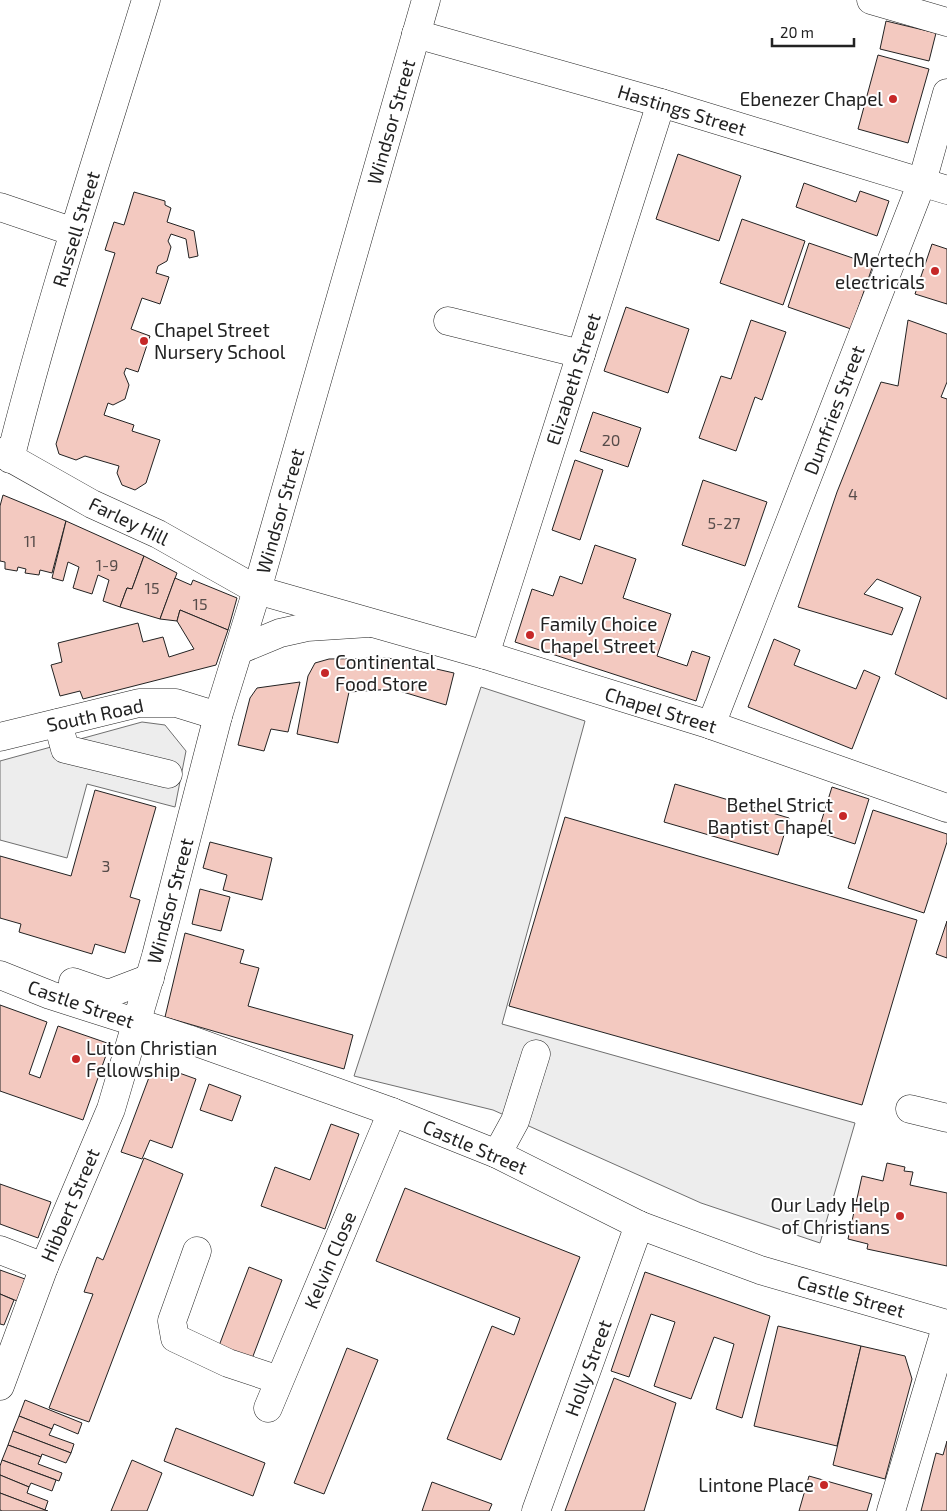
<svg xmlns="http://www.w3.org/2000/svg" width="947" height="1511" viewBox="0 0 947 1511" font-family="'Exo 2',sans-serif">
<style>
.parking{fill:#ededed;stroke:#6f6f6f}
.building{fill:#f3c9c0;stroke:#222}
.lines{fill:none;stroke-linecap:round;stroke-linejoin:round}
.minor-casing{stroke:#222;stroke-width:29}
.major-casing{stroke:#222;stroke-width:29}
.minor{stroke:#fff;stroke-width:28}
.major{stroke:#fff;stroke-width:28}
.poi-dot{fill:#c62828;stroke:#fff;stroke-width:2}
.labels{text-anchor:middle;stroke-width:4;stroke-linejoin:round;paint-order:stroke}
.number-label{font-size:16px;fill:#564c4a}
.poi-label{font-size:19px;fill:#222;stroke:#fff;text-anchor:end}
.street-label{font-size:19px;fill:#222;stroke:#fff}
</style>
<rect width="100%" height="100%" fill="#fff"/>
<g class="parking">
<path d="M481,687L585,721L502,1024L855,1123L820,1243L701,1203L493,1110L354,1076Z"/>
<path d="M142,722L165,725L186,751L175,807L87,784L67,858L0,840V761Z"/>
</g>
<g class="building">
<path d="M886,21L936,33L929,61L880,49Z"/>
<path d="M878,55L929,69L908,143L858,129Z"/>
<path d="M678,154L741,176L719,241L656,219Z"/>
<path d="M804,183L856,202L860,191L889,201L877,236L796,207Z"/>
<path d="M134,192L165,201V205L171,208L167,222L194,231L198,256L189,258L186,239L171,234L168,241L171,247L167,261L158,266L156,273L169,277L160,304L142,298L131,329L150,336L138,372L126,368L124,373L129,385L125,399L113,405L108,403L104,415L134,425L132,431L160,440L146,483L135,490L122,485L117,473L119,466L85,456L76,460L59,454L56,444L115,253L105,250L114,222L124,225Z"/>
<path d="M742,219L805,241L783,305L720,283Z"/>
<path d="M809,243L873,265L851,329L788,307Z"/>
<path d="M932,244L947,249V304L915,294Z"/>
<path d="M626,307L689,329L668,393L604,371Z"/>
<path d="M751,320L786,332L762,400L755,397L736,451L699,438L721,376L731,379Z"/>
<path d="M908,320L947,334V382L941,397L947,399V699L895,674L921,597L877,579L864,594L903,608L892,635L798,607L837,492L881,382L898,386Z"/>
<path d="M593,412L641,428L628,467L580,451Z"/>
<path d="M575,460L603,470L580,540L552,530Z"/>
<path d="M703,480L767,502L745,566L682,545Z"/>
<path d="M3,495L66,521L52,573L40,570L39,575L25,573L26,569L18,567L17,571L5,569V562L0,561V506Z"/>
<path d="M66,521L144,556L132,589L127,588L120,607L103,601L109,580L98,575L92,594L73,588L79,567L68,562L63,581L52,578Z"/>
<path d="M595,545L636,559L623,598L671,614L657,656L687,666L692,651L710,657L696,701L515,642L532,589L553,596L560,576L582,584Z"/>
<path d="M144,556L177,573L160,619L120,607L127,588L132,589Z"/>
<path d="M175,578L191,585L193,580L237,598L228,630L180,610L177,621L160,619Z"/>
<path d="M180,610L228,630L216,665L83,699L80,691L60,696L51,665L62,662L58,643L138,623L143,642L163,637L169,657L194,649L177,621Z"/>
<path d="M774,639L800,650L794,665L856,689L864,670L880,677L852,749L748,707Z"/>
<path d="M388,658L454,673L446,705L393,689L349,692L338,743L297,734L308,676L315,663L329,659Z"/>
<path d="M300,682L288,732L271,729L264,751L238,745L250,698L257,688Z"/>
<path d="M675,784L789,818L778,855L664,822Z"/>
<path d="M832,787L869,799L855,844L818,832Z"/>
<path d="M95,790L156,807L130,897L140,900L125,953L95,944L92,954L19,932L21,924L0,918V856L71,876Z"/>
<path d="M873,810L947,834V842L924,913L848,888Z"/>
<path d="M565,817L917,920L862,1105L509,1006Z"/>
<path d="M210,842L272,858L262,900L223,890L227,875L203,868Z"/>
<path d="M200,889L230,897L221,931L192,924Z"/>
<path d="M947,921V958L936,954Z"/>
<path d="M185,933L244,950L240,963L259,968L248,1006L353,1035L344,1069L165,1017Z"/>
<path d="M0,1005L47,1022L29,1074L40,1078L58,1026L110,1044L83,1120L0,1091Z"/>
<path d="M154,1064L196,1079L172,1148L150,1140L142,1159L121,1152Z"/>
<path d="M209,1084L241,1096L232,1121L200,1110Z"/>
<path d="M331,1124L359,1134L325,1229L261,1206L275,1167L310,1180Z"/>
<path d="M144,1158L183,1174L89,1422L49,1408L93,1294L84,1292L97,1257L103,1260Z"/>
<path d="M887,1163L905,1167L904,1171L913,1172L910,1185L947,1193V1266L867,1249L868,1244L848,1239L862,1176L883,1181Z"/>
<path d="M0,1184L51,1202L38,1238L0,1224Z"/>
<path d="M405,1188L580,1257L501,1460L447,1439L492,1326L514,1335L520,1318L376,1261Z"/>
<path d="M249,1267L282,1280L250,1364L217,1351Z"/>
<path d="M0,1270L25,1279L17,1301L0,1294Z"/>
<path d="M645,1272L770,1316L742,1418L716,1409L734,1344L714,1337L691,1399L654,1386L675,1322L651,1314L629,1377L611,1371Z"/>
<path d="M0,1294L14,1300L4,1325L0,1324Z"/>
<path d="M778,1326L861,1346L837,1446L754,1426Z"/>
<path d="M861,1346L905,1356L912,1379L885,1479L833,1465Z"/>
<path d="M347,1348L378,1360L324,1494L294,1483Z"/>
<path d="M614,1378L676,1403L644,1511H565Z"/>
<path d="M25,1400L82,1423L78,1434L54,1424L52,1429L19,1416Z"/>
<path d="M19,1416L52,1429L49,1435L74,1444L71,1453L13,1431Z"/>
<path d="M176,1428L265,1463L253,1496L164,1461Z"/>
<path d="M13,1431L71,1453L66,1463L42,1454L41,1457L8,1445Z"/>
<path d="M947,1441V1511H921L936,1453L943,1455Z"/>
<path d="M8,1445L41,1457L38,1464L62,1473L59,1481L2,1460Z"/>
<path d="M2,1460L56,1480L52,1491L31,1483L29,1487L0,1475V1466Z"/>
<path d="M132,1460L162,1473L147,1511H111Z"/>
<path d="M0,1475L29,1487L27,1493L48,1501L45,1510L0,1493Z"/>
<path d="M809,1476L872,1494L867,1511H799Z"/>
<path d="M432,1482L492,1504L489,1511H422Z"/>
<path d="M0,1493L45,1510L48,1511H2L0,1510Z"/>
</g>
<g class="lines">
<defs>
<g id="minor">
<path d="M871,0L947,22"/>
<path d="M416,34L661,103L947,190"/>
<path d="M0,207L74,232"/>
<path d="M448,321L581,354"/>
<path d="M10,459C49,304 99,153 146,0"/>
<path d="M239,650L280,633L307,627L369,623"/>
<path d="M485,655L661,103"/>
<path d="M58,723L65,749L168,774"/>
<path d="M711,725L922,182L947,93"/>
<path d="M0,737L139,703H176L218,716"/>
<path d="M0,975L50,995L188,1039L392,1112L497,1154L639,1225L760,1270L947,1324"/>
<path d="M73,982L108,994L150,978"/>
<path d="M910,1109L947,1118"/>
<path d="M497,1154L515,1121L536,1054"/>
<path d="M0,1250L44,1267"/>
<path d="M197,1251L172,1321L175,1338L228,1363L279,1380"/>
<path d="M0,1386L44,1267L111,1109L156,956L218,716L257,590L426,0"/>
<path d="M268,1408L392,1112"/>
<path d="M536,1511L639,1225"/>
<path d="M891,1511L947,1324"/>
</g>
<path id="major" d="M0,452L92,504L158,534L257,590L485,655L711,725L947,808"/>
</defs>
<use href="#minor" class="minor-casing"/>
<use href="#major" class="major-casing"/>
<use href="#minor" class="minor"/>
<use href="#major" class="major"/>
</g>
<g class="poi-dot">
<circle cx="893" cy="99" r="5"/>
<circle cx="935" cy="271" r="5"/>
<circle cx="144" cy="341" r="5"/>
<circle cx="530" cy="635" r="5"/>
<circle cx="325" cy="673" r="5"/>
<circle cx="843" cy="816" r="5"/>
<circle cx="76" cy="1059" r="5"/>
<circle cx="900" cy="1216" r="5"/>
<circle cx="824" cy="1485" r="5"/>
</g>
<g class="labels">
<g class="number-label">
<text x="611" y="446">20</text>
<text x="853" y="500">4</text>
<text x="724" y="529">5-27</text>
<text x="30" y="547">11</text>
<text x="107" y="571">1-9</text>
<text x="152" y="594">15</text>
<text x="200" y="610">15</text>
<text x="106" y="872">3</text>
</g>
<g class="poi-label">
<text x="883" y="106">Ebenezer Chapel</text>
<text x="925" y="267">Mertech<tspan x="925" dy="22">electricals</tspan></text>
<text x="154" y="337" text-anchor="start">Chapel Street<tspan x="154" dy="22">Nursery School</tspan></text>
<text x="540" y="631" text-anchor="start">Family Choice<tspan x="540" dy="22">Chapel Street</tspan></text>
<text x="335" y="669" text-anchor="start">Continental<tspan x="335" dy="22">Food Store</tspan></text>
<text x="833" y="812">Bethel Strict<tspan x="833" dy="22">Baptist Chapel</tspan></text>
<text x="86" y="1055" text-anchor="start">Luton Christian<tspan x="86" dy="22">Fellowship</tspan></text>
<text x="890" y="1212">Our Lady Help<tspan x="890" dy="22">of Christians</tspan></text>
<text x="814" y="1492">Lintone Place</text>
</g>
<g class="street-label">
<text transform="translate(682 110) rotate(17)" y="7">Hastings Street</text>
<text transform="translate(391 122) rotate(-74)" y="7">Windsor Street</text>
<text transform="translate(76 229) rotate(-73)" y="7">Russell Street</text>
<text transform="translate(573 379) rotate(-72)" y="7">Elizabeth Street</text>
<text transform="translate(834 410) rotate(-69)" y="7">Dumfries Street</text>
<text transform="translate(280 511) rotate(-74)" y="7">Windsor Street</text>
<text transform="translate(129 521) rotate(26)" y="7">Farley Hill</text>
<text transform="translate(661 710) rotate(17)" y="7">Chapel Street</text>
<text transform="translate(95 715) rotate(-12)" y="7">South Road</text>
<text transform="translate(170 901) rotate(-75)" y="7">Windsor Street</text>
<text transform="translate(81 1004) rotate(19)" y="7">Castle Street</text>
<text transform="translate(475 1147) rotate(23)" y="7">Castle Street</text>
<text transform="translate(70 1205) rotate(-67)" y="7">Hibbert Street</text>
<text transform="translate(330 1260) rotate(-67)" y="7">Kelvin Close</text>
<text transform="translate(851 1296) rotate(16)" y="7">Castle Street</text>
<text transform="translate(588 1368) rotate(-70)" y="7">Holly Street</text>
</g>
</g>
<path d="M772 38v8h82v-8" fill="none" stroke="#222222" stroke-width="2.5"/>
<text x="780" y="38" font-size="15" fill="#222222" stroke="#ffffff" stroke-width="4" paint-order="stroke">20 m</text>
</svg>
